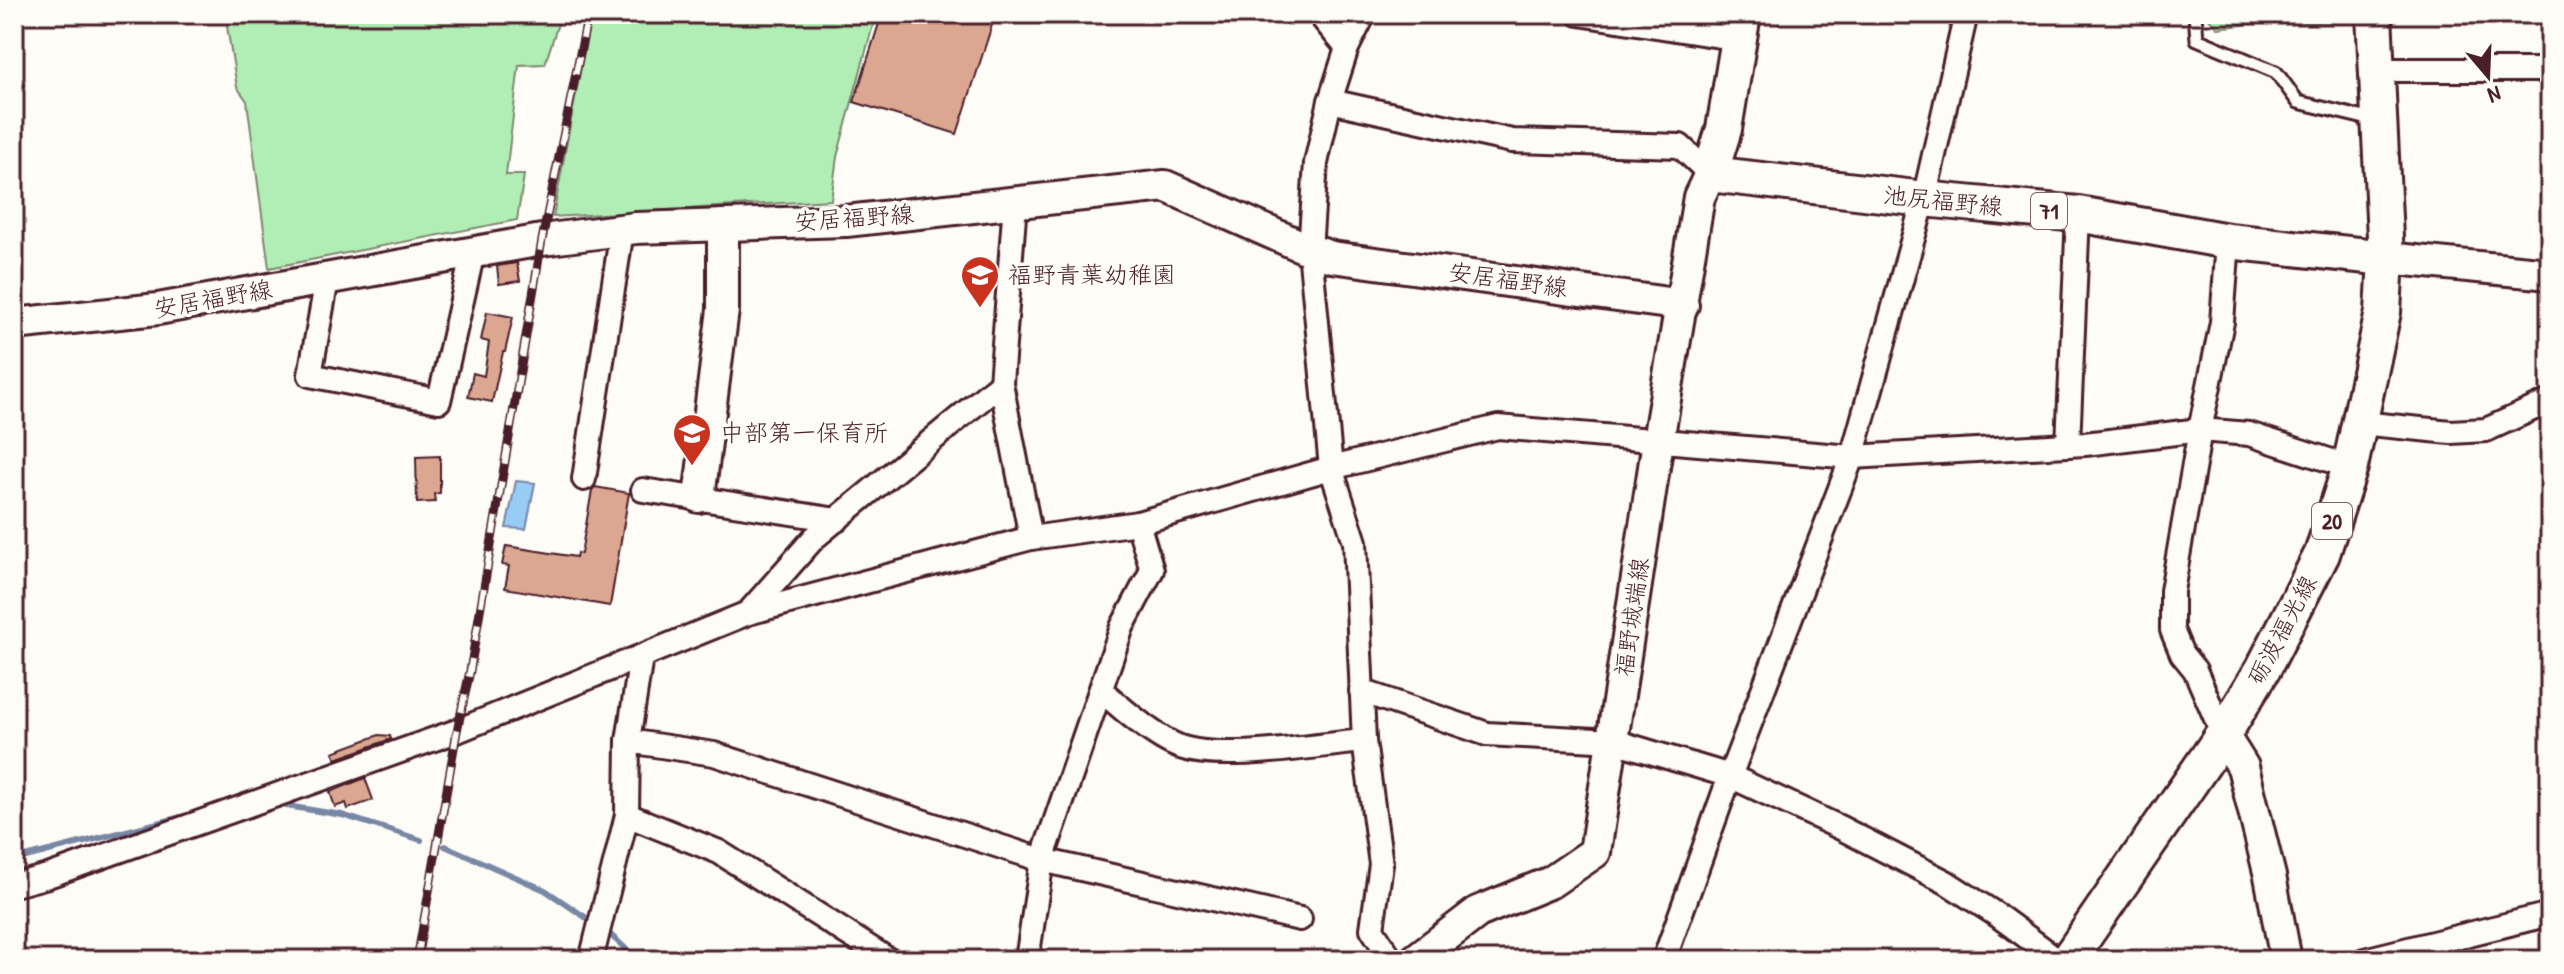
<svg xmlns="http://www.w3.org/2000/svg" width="2564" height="974" viewBox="0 0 2564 974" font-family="'Patrick Hand','Klee One',sans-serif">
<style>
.green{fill:#b1eeb5;stroke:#7e8670;stroke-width:2}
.water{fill:#97ccf5;stroke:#7887a4;stroke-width:2}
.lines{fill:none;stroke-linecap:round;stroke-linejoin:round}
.stream{stroke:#7887a4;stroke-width:6}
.building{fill:#dba790;stroke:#4a1f2b;stroke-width:2}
.lane-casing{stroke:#4a1f2b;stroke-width:17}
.street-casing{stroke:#4a1f2b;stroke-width:28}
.secondary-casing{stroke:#4a1f2b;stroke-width:36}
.primary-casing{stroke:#4a1f2b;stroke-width:40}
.lane{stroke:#fdfcf7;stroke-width:11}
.street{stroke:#fdfcf7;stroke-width:22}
.secondary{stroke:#fdfcf7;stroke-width:30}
.primary{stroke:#fdfcf7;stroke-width:34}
.rail-casing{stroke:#4a1f2b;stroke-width:9}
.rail{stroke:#fdfcf7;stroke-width:6;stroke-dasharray:18;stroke-linecap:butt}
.labels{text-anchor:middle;stroke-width:7;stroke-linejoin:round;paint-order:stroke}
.shield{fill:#fdfcf7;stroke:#806168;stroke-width:2}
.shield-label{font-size:22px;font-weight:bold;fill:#4a1f2b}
.street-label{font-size:24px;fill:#4a1f2b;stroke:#fdfcf7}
.poi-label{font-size:24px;fill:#4a1f2b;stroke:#fdfcf7;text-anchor:start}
</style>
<rect width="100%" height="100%" fill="#fdfcf7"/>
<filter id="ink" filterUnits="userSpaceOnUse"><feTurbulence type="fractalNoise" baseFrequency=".0125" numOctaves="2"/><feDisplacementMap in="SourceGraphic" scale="16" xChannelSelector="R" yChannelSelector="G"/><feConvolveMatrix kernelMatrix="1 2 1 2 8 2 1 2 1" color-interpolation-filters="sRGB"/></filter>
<g filter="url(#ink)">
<g class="green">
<path d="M225,14H561L545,64L519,65L506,175H524L517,220L269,268L247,101L237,87Z"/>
<path d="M595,14H876L837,157L831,200L553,217L588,29Z"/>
<path d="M2205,14H2338L2339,22H2266L2218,28Z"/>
</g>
<path class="water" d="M516,481L535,483L526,529L506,528Z"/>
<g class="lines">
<g class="stream">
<path d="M287,806L342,815L421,840"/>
<path d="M445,846L545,890L594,923"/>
<path d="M14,860L185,816"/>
<path d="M604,929L638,960"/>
</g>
</g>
<g class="building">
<path d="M882,14H967L993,22L957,134L854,102Z"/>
<path d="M517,263L520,281L499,284L497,266Z"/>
<path d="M487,312L513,317L505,352H503L492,402L468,397L473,373L484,376L489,342L481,340Z"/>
<path d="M440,456V493L434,494L435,502L417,503L416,457Z"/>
<path d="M595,487L629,493L610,606L505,588L509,566L502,565L506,546L576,557L577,553L581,554L592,490Z"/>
<path d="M379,735L390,736L391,739L336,759L333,752Z"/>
<path d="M365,778L373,800L348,809L346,803L335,807L330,792Z"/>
</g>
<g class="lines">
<defs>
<path id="lane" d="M2195,14L2197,39L2276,72L2298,102L2373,120"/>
<g id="street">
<path d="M1319,14L1347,48"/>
<path d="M1364,14L1347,48L1330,101L1316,163L1310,250L1331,468L1355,542L1364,741L1381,864L1372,929L1392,960"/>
<path d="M1579,14L1739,39"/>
<path d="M2376,70H2550"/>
<path d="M1330,101L1512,141L1680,146L1710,174"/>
<path d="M1015,203L1001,383L1031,538"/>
<path d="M327,279L310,375L439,401L473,252"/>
<path d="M2360,423L2451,432L2486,430L2550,401"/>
<path d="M2068,445L2078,214"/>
<path d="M584,479L622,230"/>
<path d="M643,490L837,520"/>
<path d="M748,613L814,538L1001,383"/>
<path d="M1101,690C1121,708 1155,738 1180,747C1224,762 1316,745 1364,741"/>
<path d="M1361,691L1487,734L1614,741L1730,776L1841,828L1946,882L1997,915L2058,960"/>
<path d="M2223,735L2195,670L2182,654L2172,630V591L2200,430L2222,322L2228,241"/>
<path d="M628,741L714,754L1042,860L1300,919"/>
<path d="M627,815L719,852L889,960"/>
<path d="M14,885L48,876L457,731L748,613L1031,538L1138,523L1331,468L1498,427L1852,457L2085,444L2200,430L2249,434L2350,467"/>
<path d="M591,960L627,815L628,741L641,657"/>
<path d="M1027,960L1042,860L1122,627L1152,570L1138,523"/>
<path d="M1664,960L1730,776L1852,457L1924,199L1966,14"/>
<path d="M2364,960L2550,914"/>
</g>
<g id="secondary">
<path d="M2386,258L2550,274"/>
<path d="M14,324L158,309L542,240L636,228L846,221L1165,186L1310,250L1332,257L1683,305"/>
<path d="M699,497L723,310V225"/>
<path d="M2223,735L2243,767L2270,876L2286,960"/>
<path d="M1415,960L1478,912L1551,882L1595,852L1658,441L1699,197L1710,174"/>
</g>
<g id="primary">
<path d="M1743,14L1724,129L1710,174L1924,199L2078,214L2228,241L2386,258"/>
<path d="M2068,960L2223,735L2263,669L2322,554L2350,467L2383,312L2386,258L2374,14"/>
</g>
</defs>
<use href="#lane" class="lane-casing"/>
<use href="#street" class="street-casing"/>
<use href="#secondary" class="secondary-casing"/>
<use href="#primary" class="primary-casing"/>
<use href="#lane" class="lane"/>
<use href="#street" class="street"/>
<use href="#secondary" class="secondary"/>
<use href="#primary" class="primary"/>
<defs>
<path id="rail" d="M417,960L457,731L470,671L542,240L588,14"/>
</defs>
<use href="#rail" class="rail-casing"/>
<use href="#rail" class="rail"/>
</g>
</g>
<defs>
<symbol id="school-pin" viewBox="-11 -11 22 30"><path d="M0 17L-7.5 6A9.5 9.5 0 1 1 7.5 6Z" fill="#c8321e" stroke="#fdfcf7"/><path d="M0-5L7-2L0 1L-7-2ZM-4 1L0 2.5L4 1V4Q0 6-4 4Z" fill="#fff"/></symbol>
</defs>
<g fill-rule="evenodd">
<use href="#school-pin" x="958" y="253" width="44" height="60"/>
<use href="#school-pin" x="670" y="411" width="44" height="60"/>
</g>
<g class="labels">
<g class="shield">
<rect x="2031" y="193" width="36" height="36" rx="6"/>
<rect x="2312" y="503" width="40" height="36" rx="6"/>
</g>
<g class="shield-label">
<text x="2049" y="219">71</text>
<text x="2332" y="529">20</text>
</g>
<g class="street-label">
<text transform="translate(1943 201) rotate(6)" y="8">池尻福野線</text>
<text transform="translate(854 218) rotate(-4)" y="8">安居福野線</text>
<text transform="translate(1508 280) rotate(8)" y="8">安居福野線</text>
<text transform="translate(213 299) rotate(-10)" y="8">安居福野線</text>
<text transform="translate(1632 617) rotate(-82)" y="8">福野城端線</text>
<text transform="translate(2282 630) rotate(-62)" y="8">砺波福光線</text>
</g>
<g class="poi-label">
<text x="1008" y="283">福野青葉幼稚園</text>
<text x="720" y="441">中部第一保育所</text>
</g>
</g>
<rect width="2564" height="974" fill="none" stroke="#fdfcf7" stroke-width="48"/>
<rect x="24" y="24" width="2516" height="926" fill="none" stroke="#4a1f2b" stroke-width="3" filter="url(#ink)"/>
<g transform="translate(2488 76) rotate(161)" stroke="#fdfcf7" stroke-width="6" paint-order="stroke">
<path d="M0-6L14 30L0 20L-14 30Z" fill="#4a1f2b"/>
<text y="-12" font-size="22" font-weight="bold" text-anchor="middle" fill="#4a1f2b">N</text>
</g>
</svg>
